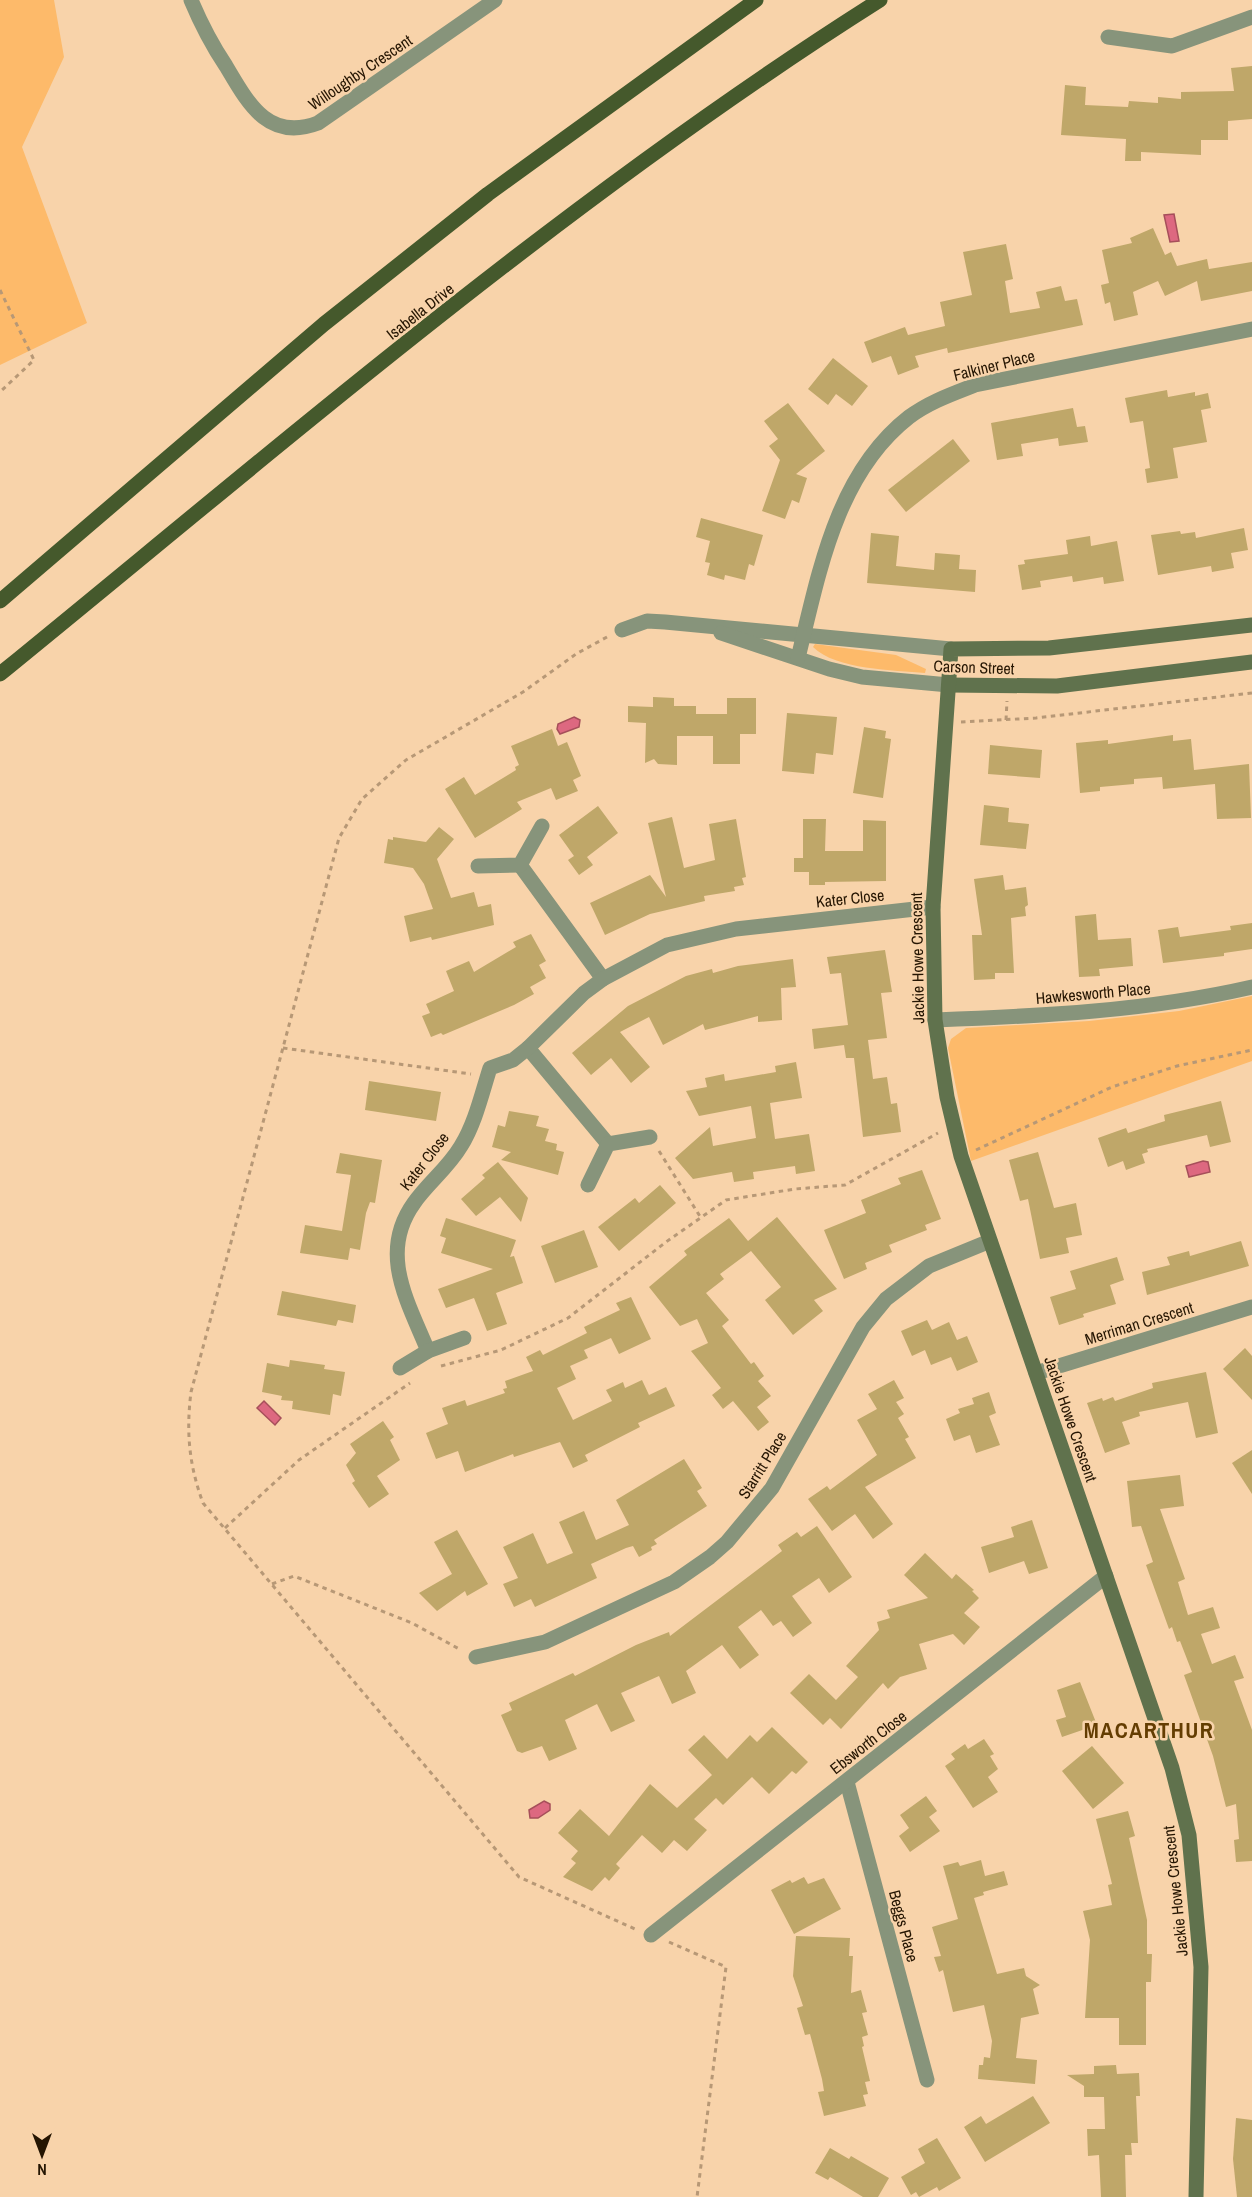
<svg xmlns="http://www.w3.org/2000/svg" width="1252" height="2197" viewBox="0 0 1252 2197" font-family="'Archivo Narrow',sans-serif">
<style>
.green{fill:#fdba6a}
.water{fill:#dd6880;stroke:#a64f5a;stroke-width:1.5}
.building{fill:#bfa769}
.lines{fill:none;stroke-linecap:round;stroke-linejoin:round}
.path{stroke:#b79876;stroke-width:3;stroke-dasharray:4.5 4.5;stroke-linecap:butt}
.street{stroke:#87947b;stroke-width:15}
.secondary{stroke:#60724d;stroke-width:15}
.primary{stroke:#45592c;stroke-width:15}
.labels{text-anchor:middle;stroke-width:5;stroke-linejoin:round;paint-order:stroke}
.street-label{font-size:16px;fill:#251502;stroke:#f8d3aa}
.district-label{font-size:22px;font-weight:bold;letter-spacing:1.5px;fill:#643d02;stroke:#f8d3aa}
</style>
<rect width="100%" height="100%" fill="#f8d3aa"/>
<g class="green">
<path d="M0,0H54L64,57L22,147L87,323L0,365Z"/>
<path d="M815,644L896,655L926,669L925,673C894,670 836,670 813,647Z"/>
<path d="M1252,996V1061L971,1161L948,1048L951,1039L966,1028L1089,1021L1179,1011Z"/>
</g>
<g class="water">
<path d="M1174,214L1179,241L1170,242L1164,215Z"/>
<path d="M574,717L580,720L579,727L560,734L557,729L558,724Z"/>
<path d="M1203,1161L1208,1162L1210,1172L1189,1177L1186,1166Z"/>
<path d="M264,1401L281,1418L275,1425L257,1408Z"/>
<path d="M544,1801L550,1804V1810L538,1818H530L529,1810Z"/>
</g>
<g class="building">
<path d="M1252,66V119L1228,121V140H1201V155L1141,152V161H1125L1126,139L1061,135L1065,85L1086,87L1085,105L1128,107L1129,101L1158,103V97L1181,99V92L1234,91L1231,68Z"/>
<path d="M1153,228L1165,255L1171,252L1177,266L1207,259L1209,269L1252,262V291L1201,301L1197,281L1165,296L1158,281L1133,292L1138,315L1114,321L1110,302L1105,304L1101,285L1109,283L1102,250L1132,243L1130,238Z"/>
<path d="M1006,244L1013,279L1005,281L1010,313L1040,308L1036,292L1061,286L1065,301L1077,299L1083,325L948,353L947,348L915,356L919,367L898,375L891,356L872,363L864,342L905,327L908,335L945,326L940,302L972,295L963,252Z"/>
<path d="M833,358L868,386L852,406L836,394L828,405L808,389Z"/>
<path d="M1167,390L1168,397L1195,392V396L1208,393L1211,408L1201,410L1207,442L1173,448L1178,478L1147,483L1145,469L1150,468L1143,421L1130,423L1125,398Z"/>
<path d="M788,403L825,451L796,474L807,478L799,503L792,500L785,519L762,511L780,460L769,446L778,439L764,421Z"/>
<path d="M1073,408L1077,427L1085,426L1088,442L1059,446L1058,438L1021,444L1023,456L997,460L991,423Z"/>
<path d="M953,439L970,461L906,512L888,490Z"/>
<path d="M701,518L763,535L754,566L749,564L745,580L725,575L724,580L707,575L710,563L705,562L710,541L696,537Z"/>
<path d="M1244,528L1248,550L1231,553L1234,568L1212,572L1211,566L1158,575L1151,535L1180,531L1181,534L1195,532L1196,538Z"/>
<path d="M871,533L899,536L896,566L934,570L935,553L960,555L959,569L976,570L975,592L867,583Z"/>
<path d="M1090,536L1091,546L1117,541L1124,581L1104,584L1103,577L1073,582L1072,576L1040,581L1041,587L1022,590L1018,565L1025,564L1024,560L1068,554L1066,540Z"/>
<path d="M653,697L674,698V706H696V714H727V698H756V734H740V764H713V736H677V765L658,764L654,759L645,763L646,723L628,722V706L653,707Z"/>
<path d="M787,713L837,717L833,755L816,753L814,774L782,771Z"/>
<path d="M864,727L886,731L885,738L891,739L883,798L853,793Z"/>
<path d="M552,729L558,746L567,742L581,776L573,780L578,791L556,800L551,788L517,802L522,809L475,838L445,789L464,777L475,795L516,770L515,767L519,765L511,746Z"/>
<path d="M1173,735V741L1191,739L1194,770L1249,764L1251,818L1217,819L1215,784L1163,789L1162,777L1134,779V784L1100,787V791L1080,793L1076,743L1108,740V744Z"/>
<path d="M990,745L1042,750L1040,778L988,774Z"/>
<path d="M984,805L1009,808L1008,822L1029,824L1026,849L980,845Z"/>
<path d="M598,806L618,833L587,857L593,865L579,875L568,860L574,856L559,835Z"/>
<path d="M672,817L684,868L715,860L709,824L736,819L746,877L742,878L744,885L734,887L735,891L704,896L705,901L650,914L605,935L590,903L650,875L666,897L648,823Z"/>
<path d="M803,819H826L825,851H863V820L886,821V881L825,882V885H809V872H794V858H803Z"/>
<path d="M439,827L454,839L437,859L451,898L474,892L478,907L491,904L494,925L432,940L431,937L410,942L404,916L433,909L424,884L413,868L384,863L388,839L393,840V837L426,842Z"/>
<path d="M1003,875L1005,890L1026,887L1028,905L1025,907L1026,916L1011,918L1014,973H995V979L974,980L972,935H982L974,879Z"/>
<path d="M1096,914L1098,940L1131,938L1133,966L1099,969L1100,976L1079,977L1075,916Z"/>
<path d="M1252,923V949L1224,953V956L1163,963L1158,930L1178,927L1180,937L1231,930L1230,926Z"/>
<path d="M531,934L546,961L539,965L546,978L530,987L534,994L514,1005L443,1035L441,1033L431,1037L422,1016L430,1013L426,1004L454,991L446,971L469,961L474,972L516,947L513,942Z"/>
<path d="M885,950L892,992L881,993L887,1038L868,1040L873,1079L887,1077L891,1104L897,1103L901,1132L863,1137L854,1058H846L844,1045L814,1049L812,1029L848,1025L841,973L830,974L827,957Z"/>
<path d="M793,959L796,987L781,988L782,1020L758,1022V1016L705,1030L703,1024L663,1045L649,1017L620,1032L650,1067L631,1083L611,1058L591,1075L572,1053L628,1006L686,976L712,969L713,973L738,966Z"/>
<path d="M796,1062L802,1098L770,1103L775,1139L809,1134L815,1171L796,1174L795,1166L753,1172L754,1179L734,1182L732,1172L693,1179L675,1158L710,1127L713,1146L756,1138L751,1106L699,1116L686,1091L707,1087L705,1078L724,1074L725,1081L776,1072L775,1066Z"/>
<path d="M369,1081L441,1092L436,1121L365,1110Z"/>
<path d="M1221,1101L1231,1142L1210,1147L1207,1135L1147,1149L1148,1152L1142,1154L1145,1163L1126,1170L1123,1161L1108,1167L1098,1138L1126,1128L1128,1133L1165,1121L1164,1115Z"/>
<path d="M509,1111L539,1116L536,1126L549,1129L545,1141L557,1144L556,1150L564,1152L558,1175L501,1160L511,1152L492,1147L498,1125L505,1127Z"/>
<path d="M1038,1152L1054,1208L1076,1203L1082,1235L1066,1238L1069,1253L1040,1259L1028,1199L1020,1201L1009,1160Z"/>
<path d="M340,1153L382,1160L375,1203L370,1202L366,1213L360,1250L350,1248L348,1260L300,1253L305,1225L342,1231L351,1175L336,1173Z"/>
<path d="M498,1162L528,1198L521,1222L500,1197L476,1216L461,1199L485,1178L482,1175Z"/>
<path d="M922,1170L941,1219L925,1225L927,1230L889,1245L892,1252L865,1263L867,1269L844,1279L824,1230L866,1213L861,1200L901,1184L898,1178Z"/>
<path d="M660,1185L676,1203L619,1251L598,1227L635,1198L639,1203Z"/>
<path d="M777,1217L837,1289L814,1300L823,1311L793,1335L765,1300L781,1287L751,1251L720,1274L724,1279L706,1293L729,1320L722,1326L751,1364L754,1362L764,1376L758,1381L771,1396L757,1407L769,1422L758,1431L733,1401L723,1409L712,1395L721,1388L691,1351L708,1343L697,1319L680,1326L649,1287L687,1255L684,1251L729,1218L748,1241Z"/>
<path d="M446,1218L516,1240L510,1257L514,1256L523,1283L496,1293L507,1324L487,1331L474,1298L446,1308L438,1289L493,1269L441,1253L446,1238L440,1236Z"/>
<path d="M584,1230L598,1267L555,1283L541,1246Z"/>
<path d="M1241,1241L1249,1266L1147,1295L1142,1272L1170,1265L1167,1257L1189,1251L1190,1256Z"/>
<path d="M1117,1257L1124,1280L1110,1285L1116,1304L1083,1314L1084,1317L1059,1325L1050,1297L1076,1289L1070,1271Z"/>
<path d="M282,1291L356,1305L353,1323L338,1320L336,1326L277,1315Z"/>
<path d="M631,1297L651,1339L619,1354L611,1338L584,1350L588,1358L570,1366L576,1379L557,1388L573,1420L612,1401L606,1390L623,1382L625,1388L642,1380L649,1395L666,1387L675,1406L638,1423L640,1427L585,1455L588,1461L573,1468L560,1442L514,1457L513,1454L465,1472L458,1451L436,1459L426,1433L448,1424L442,1408L465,1400L467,1406L505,1393L503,1389L507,1388L505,1381L533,1371L526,1357L540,1350L543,1355L587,1333L584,1327L620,1310L616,1303Z"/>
<path d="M927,1320L932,1330L949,1322L957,1340L967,1336L978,1362L957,1371L951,1357L931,1365L925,1350L912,1356L901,1331Z"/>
<path d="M1245,1348L1252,1356V1400L1223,1369Z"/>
<path d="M290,1360L325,1365L324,1369L345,1372L341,1396L333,1394L330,1415L292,1409L293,1401L281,1400L282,1396L262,1392L267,1363L289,1367Z"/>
<path d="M1206,1372L1218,1433L1196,1438L1188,1402L1139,1412L1140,1416L1122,1422L1130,1444L1105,1453L1087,1403L1102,1398L1103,1401L1113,1397L1115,1401L1153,1388L1152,1383Z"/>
<path d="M894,1380L904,1398L896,1402L904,1414L898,1418L909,1437L905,1439L916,1458L865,1487L893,1524L873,1539L855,1514L832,1531L808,1499L827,1486L830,1490L877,1455L857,1420L877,1409L868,1394Z"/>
<path d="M989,1392L996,1413L989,1416L1000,1445L976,1453L970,1435L954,1441L946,1419L960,1413L958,1409L974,1404L972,1398Z"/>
<path d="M383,1421L394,1437L390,1440L400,1460L377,1476L389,1494L369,1508L352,1483L355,1481L346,1465L356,1453L350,1444Z"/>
<path d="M1252,1450V1494L1232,1463Z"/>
<path d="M684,1459L702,1488L697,1491L707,1506L654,1540L657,1544L651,1547L652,1550L639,1557L633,1546L626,1548L591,1564L597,1578L535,1607L531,1599L514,1607L503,1584L518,1578L503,1547L533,1533L547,1564L573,1553L559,1522L584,1511L596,1540L629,1525L616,1500Z"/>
<path d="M1180,1475L1184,1506L1160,1509L1185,1579L1178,1582L1188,1615L1213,1607L1220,1628L1201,1634L1212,1664L1235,1655L1244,1678L1234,1681L1252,1730V1861L1236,1862L1234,1840L1239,1839L1236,1804L1226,1807L1213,1756L1184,1675L1192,1672L1180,1641L1177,1642L1172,1627L1169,1629L1146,1565L1153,1562L1141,1526L1132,1527L1127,1481Z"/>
<path d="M1032,1520L1048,1568L1029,1574L1024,1561L989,1573L981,1547L1014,1537L1011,1527Z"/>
<path d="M817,1526L852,1577L829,1593L819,1578L792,1596L812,1623L793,1637L781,1621L773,1626L761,1610L738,1627L759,1655L740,1669L722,1645L686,1671L696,1693L672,1704L659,1676L621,1693L635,1721L611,1732L597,1704L565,1720L577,1749L549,1761L542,1746L522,1753L517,1751L501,1715L512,1710L509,1703L573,1673L575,1676L636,1645L669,1632L670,1636L782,1551L778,1545L797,1532L801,1537Z"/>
<path d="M457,1530L488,1584L467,1596L465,1591L437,1611L419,1593L452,1574L434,1542Z"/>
<path d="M925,1553L952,1579L956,1574L974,1590L972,1591L979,1598L964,1613L980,1627L964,1645L953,1634L919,1644L927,1669L900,1677L888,1689L883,1683L841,1729L830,1718L823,1725L790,1693L809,1674L836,1700L858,1677L846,1666L879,1630L877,1622L890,1618L887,1610L928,1598L904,1575Z"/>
<path d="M1080,1682L1097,1725L1062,1737L1056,1720L1066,1717L1057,1690Z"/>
<path d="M772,1727L808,1762L796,1774L792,1771L769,1794L752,1777L723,1805L716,1798L694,1819L707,1830L687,1851L674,1840L662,1853L642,1835L616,1864L620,1868L609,1881L605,1877L592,1891L563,1877L576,1863L571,1859L578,1851L558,1833L580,1809L609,1836L650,1784L677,1808L712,1775L688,1750L704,1735L727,1759L750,1735L757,1742Z"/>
<path d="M984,1739L994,1754L990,1756L998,1769L988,1777L998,1792L973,1808L945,1766L955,1759L951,1754L965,1744L968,1749Z"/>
<path d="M1092,1746L1124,1783L1093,1809L1062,1771Z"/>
<path d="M926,1796L937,1811L929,1817L940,1831L910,1852L899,1836L909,1828L900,1815Z"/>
<path d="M1128,1811L1135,1836L1129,1838L1147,1920V1954H1152L1151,1982H1146V2045H1119V2018H1085L1090,1940L1083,1911L1112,1905L1108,1885L1112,1884L1096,1819Z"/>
<path d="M981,1860L985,1876L1004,1871L1008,1885L983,1892L984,1895L974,1898L997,1974L1024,1968L1026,1976L1040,1985L1033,1989L1039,2014L1021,2018L1016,2058L1037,2060L1035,2084L978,2079L979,2065H983L984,2057L990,2058L992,2041L984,2005L953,2012L943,1970L939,1972L934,1957L941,1956L932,1927L958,1919L943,1866L958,1862L960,1866Z"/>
<path d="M804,1877L808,1884L824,1878L841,1909L794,1934L771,1890L790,1880L792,1883Z"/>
<path d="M796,1936L850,1938L849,1956H853L851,1993L861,1990L867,2012L862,2013L868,2035L862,2037L864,2046L862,2047L870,2081L865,2082L868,2094L863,2095L866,2106L824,2116L818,2092L824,2091L822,2079L810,2034L805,2035L797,2008L803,2006L793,1976Z"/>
<path d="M1116,2065L1117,2074L1139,2073L1140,2096H1136L1138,2143H1131L1132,2155H1125L1126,2197H1101L1099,2155L1088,2156L1087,2129H1105L1104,2097H1084V2086L1067,2075L1094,2074V2066Z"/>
<path d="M1033,2096L1050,2123L985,2162L964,2127L981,2116L986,2124Z"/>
<path d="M1236,2118L1252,2120V2197H1237L1233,2159Z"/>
<path d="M937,2138L961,2178L939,2191L937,2187L919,2197L916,2192L911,2195L901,2177L925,2163L918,2149Z"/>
<path d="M830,2148L849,2159L851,2156L889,2178L878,2197H863L830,2177L828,2180L815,2173Z"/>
</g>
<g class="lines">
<g class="path">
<path d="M0,290L34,360L0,392"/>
<path d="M607,637L576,654L523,692L406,760L362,799L339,838L191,1392C186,1432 189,1465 203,1503L519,1877L635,1929"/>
<path d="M1006,720L1007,701"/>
<path d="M961,722L1036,718L1252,693"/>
<path d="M283,1048L471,1074"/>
<path d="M976,1150L1112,1087L1177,1066L1252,1050"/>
<path d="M659,1151L701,1218"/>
<path d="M441,1366L501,1350L568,1318L666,1242L726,1200L795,1189L845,1185L938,1133"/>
<path d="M225,1528L299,1460L410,1383"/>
<path d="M272,1584L294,1576L412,1623L461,1650"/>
<path d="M669,1942L726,1967L697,2197"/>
</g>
<g class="street">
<path d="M191,0C201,24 212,45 226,66C248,103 268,142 318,123L495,0"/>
<path d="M1108,37L1172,46L1252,17"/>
<path d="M622,630L647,621L665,622L951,649"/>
<path d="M721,633L829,669L862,677L949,685"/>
<path d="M798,658C819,573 836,474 909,417C929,402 952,394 975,385L1252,329"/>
<path d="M520,865L603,979"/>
<path d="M478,866L520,865L542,826"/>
<path d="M935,1020C1042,1016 1147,1011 1252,987"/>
<path d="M528,1048L608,1144"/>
<path d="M588,1185L608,1144L650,1137"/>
<path d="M428,1351C408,1302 378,1253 414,1203C428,1183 448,1168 461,1146C475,1124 482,1093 490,1068L513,1060L528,1048L584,993L603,979L667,945L736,929L933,907"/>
<path d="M400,1368L428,1351L464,1338"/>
<path d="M1036,1373L1252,1307"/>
<path d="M476,1657L545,1642L674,1582L710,1557L727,1542L772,1488L863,1327L886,1299L929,1266L990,1241"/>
<path d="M847,1782L927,2080"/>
<path d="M651,1935L1106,1576"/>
</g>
<g class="secondary">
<path d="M949,685L1057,686L1252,662"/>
<path d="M1196,2197L1201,1967L1189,1835L1172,1768L961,1156L947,1097L935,1020L933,907L951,649L1049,648L1252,625"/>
</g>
<g class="primary">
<path d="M0,601L324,324L488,194L756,0"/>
<path d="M0,674C286,441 568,197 880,0"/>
</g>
</g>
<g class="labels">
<g class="street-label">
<text transform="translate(360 72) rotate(-34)" y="6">Willoughby Crescent</text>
<text transform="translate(420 311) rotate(-38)" y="6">Isabella Drive</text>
<text transform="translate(994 365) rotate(-14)" y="6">Falkiner Place</text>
<text transform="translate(974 667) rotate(2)" y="6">Carson Street</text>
<text transform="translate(850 898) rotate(-6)" y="6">Kater Close</text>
<text transform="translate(917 958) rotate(-91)" y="6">Jackie Howe Crescent</text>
<text transform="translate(1093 993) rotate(-5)" y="6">Hawkesworth Place</text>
<text transform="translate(424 1161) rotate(-52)" y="6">Kater Close</text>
<text transform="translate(1139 1323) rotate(-17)" y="6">Merriman Crescent</text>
<text transform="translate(1071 1419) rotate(71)" y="6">Jackie Howe Crescent</text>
<text transform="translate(762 1465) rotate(-58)" y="6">Starritt Place</text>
<text transform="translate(868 1742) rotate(-38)" y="6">Ebsworth Close</text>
<text transform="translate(1175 1891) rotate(-96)" y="6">Jackie Howe Crescent</text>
<text transform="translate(904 1926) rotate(75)" y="6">Beggs Place</text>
</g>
<g class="district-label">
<text x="1149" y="1738">MACARTHUR</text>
</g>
</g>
<g transform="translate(42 2155) rotate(180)" stroke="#f8d3aa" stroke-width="4.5" paint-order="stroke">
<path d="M0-4.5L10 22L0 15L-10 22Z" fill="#251502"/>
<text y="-9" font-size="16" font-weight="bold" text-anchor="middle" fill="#251502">N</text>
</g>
</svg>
